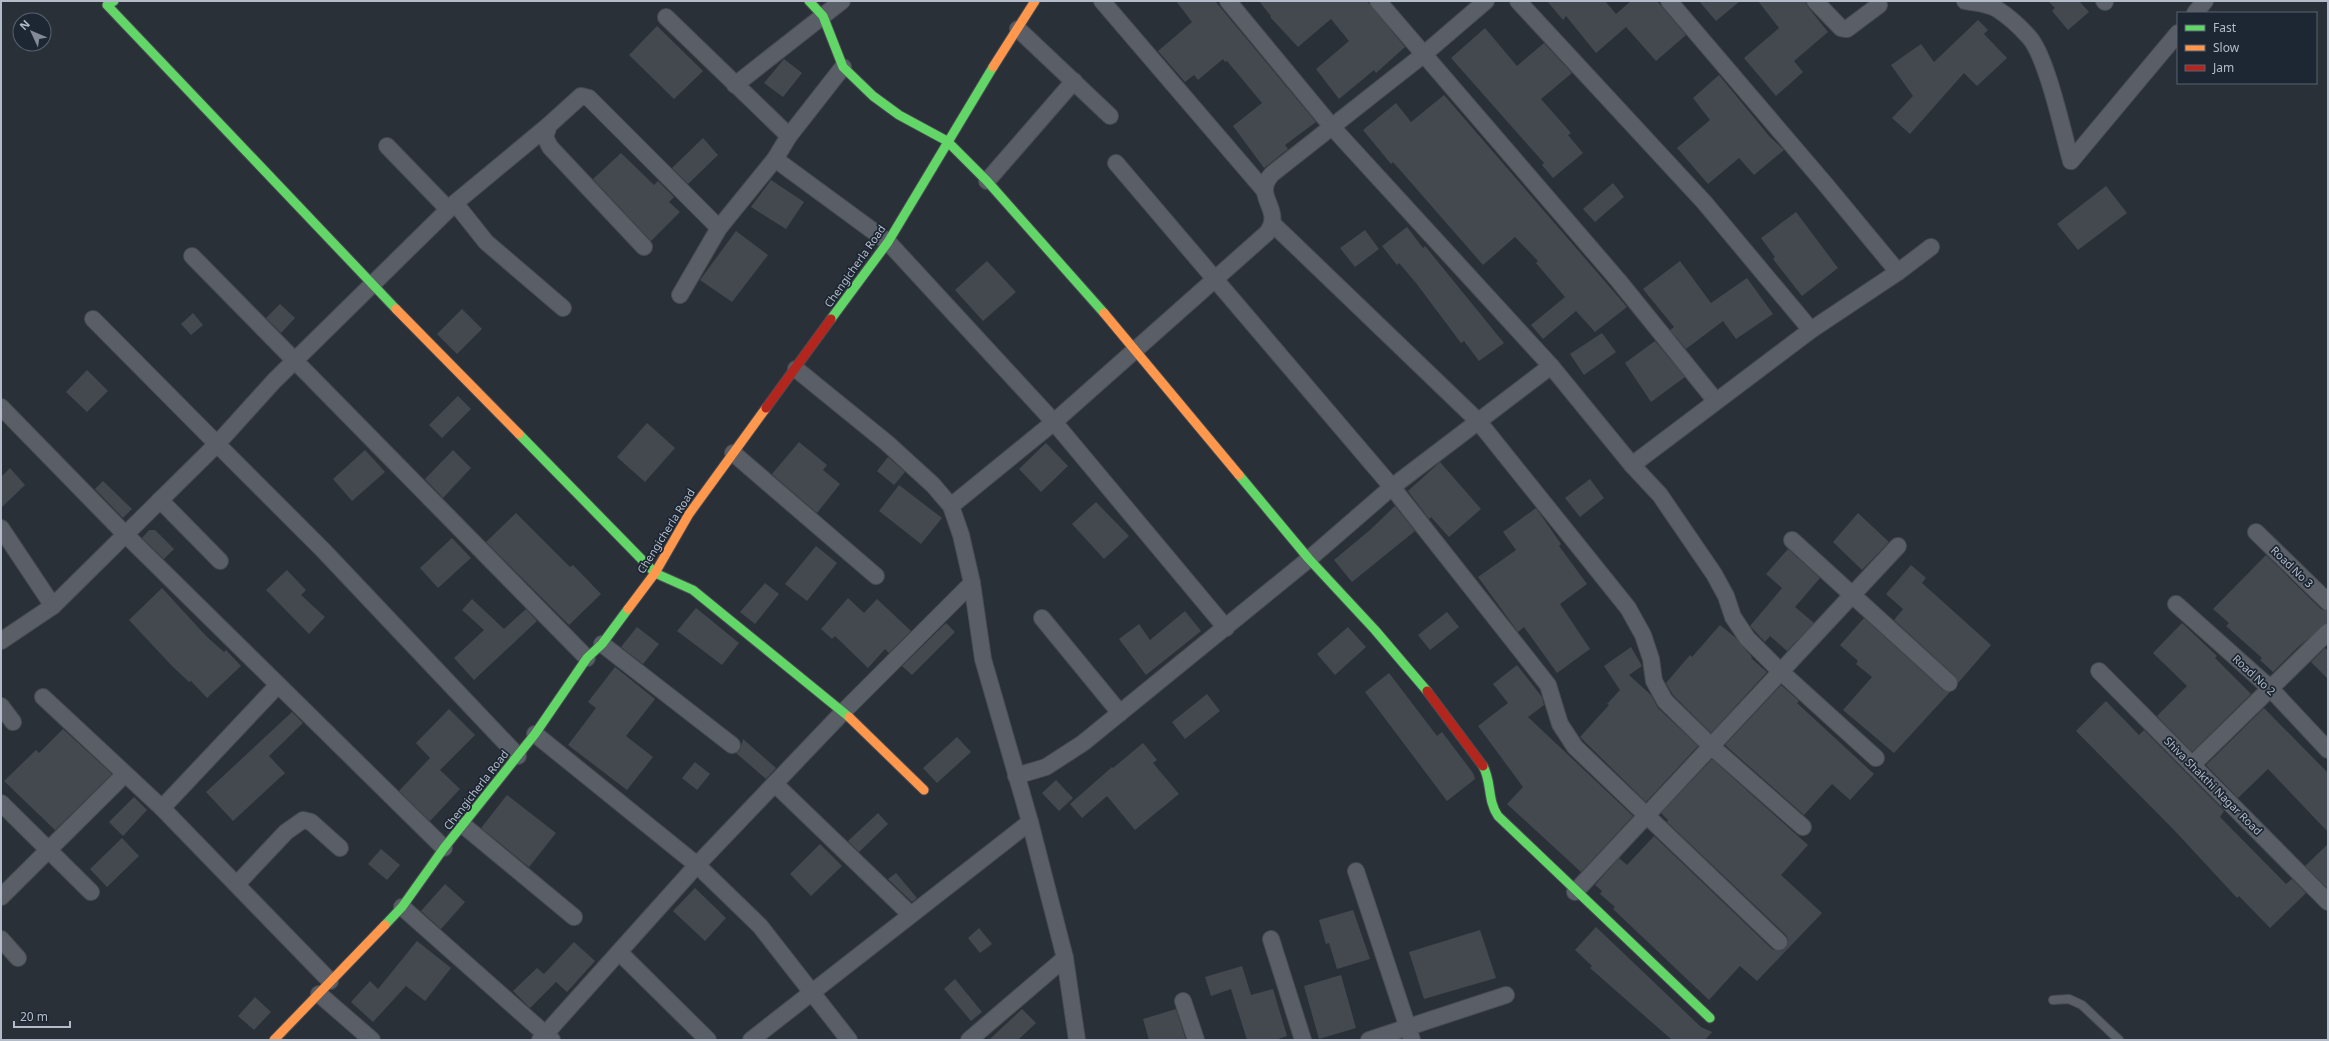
<svg xmlns="http://www.w3.org/2000/svg" width="2329" height="1041" viewBox="0 0 2329 1041" font-family="'Noto Sans',sans-serif">
<style>
.building{fill:#444950}
.lines{fill:none;stroke-linecap:round;stroke-linejoin:round}
.lane-casing{stroke:#484c53;stroke-width:10}
.street-casing{stroke:#484c53;stroke-width:18}
.fast-casing{stroke:#484c53;stroke-width:11}
.slow-casing{stroke:#484c53;stroke-width:11}
.jam-casing{stroke:#484c53;stroke-width:11}
.lane{stroke:#5a5e66;stroke-width:8}
.street{stroke:#5a5e66;stroke-width:16}
.fast{stroke:#63d668;stroke-width:9}
.slow{stroke:#ff974d;stroke-width:9}
.jam{stroke:#b3261e;stroke-width:9}
.labels{text-anchor:middle;stroke-width:3.5;stroke-linejoin:round;paint-order:stroke}
.street-label{font-size:11px;fill:#b4bcc9;stroke:#1d2633}
</style>
<rect width="100%" height="100%" fill="#2a3038"/>
<g class="building">
<path d="M1176,1H1215L1316,122L1285,145L1288,149L1264,168L1233,126L1262,103L1227,61L1225,62L1223,59L1198,80L1194,75L1185,82L1158,51L1192,22Z"/>
<path d="M1259,1H1367L1405,47L1376,73L1374,70L1339,99L1316,69L1349,41L1331,19L1298,47L1270,17L1271,16Z"/>
<path d="M1547,1H1605L1616,14L1631,1H1657L1686,35L1656,61L1626,27L1596,53L1566,16L1563,20Z"/>
<path d="M1699,1H1740L1716,21Z"/>
<path d="M1758,1H1805L1808,7L1828,32L1794,61L1803,72L1776,96L1744,58L1779,28Z"/>
<path d="M2048,1H2079L2089,12L2068,30L2052,11L2055,8Z"/>
<path d="M1978,20L1988,30L1984,34L2007,58L1977,86L1964,73L1910,134L1892,118L1913,96L1891,65L1921,44L1934,62Z"/>
<path d="M657,26L703,71L674,99L629,55Z"/>
<path d="M1485,28L1517,66L1544,43L1572,73L1541,99L1571,133L1568,135L1583,153L1553,178L1542,165L1544,163L1451,58Z"/>
<path d="M784,59L802,73L783,97L764,83Z"/>
<path d="M1719,75L1770,137L1784,150L1754,175L1739,158L1708,184L1677,148L1710,120L1693,98Z"/>
<path d="M1444,95L1627,307L1595,332L1576,311L1543,339L1531,325L1565,297L1536,263L1538,261L1515,237L1483,265L1393,162L1391,164L1363,130L1396,103L1411,122Z"/>
<path d="M703,138L718,155L688,184L672,168Z"/>
<path d="M621,153L654,185L658,181L674,197L669,202L680,212L651,241L593,179Z"/>
<path d="M771,180L804,202L786,229L751,207Z"/>
<path d="M1613,183L1624,197L1595,222L1583,209Z"/>
<path d="M2106,186L2127,213L2078,250L2057,224Z"/>
<path d="M1796,212L1838,268L1802,296L1773,259L1775,257L1761,238Z"/>
<path d="M1407,227L1423,248L1425,246L1504,343L1479,361L1464,341L1461,343L1416,283L1399,263L1397,265L1382,246Z"/>
<path d="M1365,230L1379,249L1355,267L1340,248Z"/>
<path d="M736,231L768,255L732,302L700,280Z"/>
<path d="M987,261L1016,292L983,321L955,290Z"/>
<path d="M1680,261L1711,303L1747,278L1773,314L1736,339L1723,321L1686,349L1670,330L1674,327L1643,289Z"/>
<path d="M280,304L295,318L281,333L266,318Z"/>
<path d="M462,309L482,329L457,354L437,334Z"/>
<path d="M193,313L203,325L191,335L181,324Z"/>
<path d="M1602,333L1616,352L1584,375L1570,354Z"/>
<path d="M1655,341L1685,377L1651,402L1625,363Z"/>
<path d="M87,370L108,391L87,412L66,392Z"/>
<path d="M458,396L471,409L442,438L429,425Z"/>
<path d="M647,423L675,448L645,482L617,457Z"/>
<path d="M799,442L827,465L823,470L840,484L817,513L772,474Z"/>
<path d="M1046,443L1068,466L1041,492L1019,469Z"/>
<path d="M365,450L385,472L352,501L333,479Z"/>
<path d="M453,450L471,468L443,498L425,479Z"/>
<path d="M888,457L905,472L894,485L877,471Z"/>
<path d="M1440,462L1481,509L1449,537L1431,517L1429,519L1408,491Z"/>
<path d="M10,468L25,485L1,508V477Z"/>
<path d="M1590,479L1604,498L1580,517L1565,498Z"/>
<path d="M103,481L132,509L123,518L95,489Z"/>
<path d="M899,485L942,518L921,544L879,511Z"/>
<path d="M1096,502L1129,536L1104,559L1072,524Z"/>
<path d="M1395,506L1415,531L1352,582L1334,560L1370,530Z"/>
<path d="M1536,508L1561,544L1559,546L1587,584L1560,604L1590,649L1557,673L1524,627L1518,632L1478,577L1516,550L1503,532Z"/>
<path d="M516,513L570,567L573,565L601,594L569,625L486,542Z"/>
<path d="M1858,513L1889,542L1862,570L1833,542Z"/>
<path d="M149,530H155L174,549L164,559L142,538Z"/>
<path d="M452,538L471,558L438,588L420,568Z"/>
<path d="M816,546L837,563L807,601L785,584Z"/>
<path d="M1788,549L1820,578L1795,607L1814,623L1787,651L1770,636L1765,642L1750,626L1782,588L1766,574Z"/>
<path d="M2266,555L2321,609L2328,611V622L2297,648L2273,672L2260,660L2262,658L2226,626L2229,623L2213,609Z"/>
<path d="M1911,565L1926,578L1922,583L1991,645L1958,683L1955,676L1894,620L1903,609L1886,594Z"/>
<path d="M287,570L306,590L301,595L325,617L309,634L266,590Z"/>
<path d="M765,583L779,594L755,624L740,612Z"/>
<path d="M162,588L207,637L224,652L226,650L241,666L207,698L191,681L189,682L172,666L129,620Z"/>
<path d="M848,598L864,613L877,599L911,631L889,653L885,649L868,668L835,636L832,639L821,629Z"/>
<path d="M472,599L504,629L526,609L537,621L474,680L454,658L484,630L462,610Z"/>
<path d="M696,608L739,643L722,665L677,631Z"/>
<path d="M1185,611L1201,631L1146,675L1119,639L1139,624L1150,640Z"/>
<path d="M1447,612L1459,627L1430,650L1418,635Z"/>
<path d="M1864,618L1943,690L1950,692L1894,753L1843,710L1872,677L1856,664L1858,661L1840,645Z"/>
<path d="M946,623L955,632L912,675L902,666Z"/>
<path d="M2182,623L2217,656L2215,658L2251,694L2192,752L2157,716L2187,686L2153,653Z"/>
<path d="M1720,625L1736,638L1752,657L1751,658L1767,672L1711,733L1673,695L1666,683L1690,655L1692,657Z"/>
<path d="M637,627L659,644L643,664L621,647Z"/>
<path d="M1348,627L1366,647L1335,675L1317,654Z"/>
<path d="M1631,647L1642,666L1629,675L1651,695L1658,708L1698,746L1646,802L1580,737L1609,705L1607,704L1620,690L1604,666Z"/>
<path d="M2325,648L2328,651V679L2311,662Z"/>
<path d="M1517,665L1542,697L1544,705L1528,717L1633,816L1581,872L1507,804L1523,787L1478,726L1508,703L1493,684Z"/>
<path d="M615,667L655,699L626,736L653,757L627,790L568,745L596,708L588,702Z"/>
<path d="M1389,673L1437,736L1442,732L1473,773L1475,779L1447,801L1365,692Z"/>
<path d="M1781,685L1799,701L1797,703L1874,774L1850,800L1832,784L1804,815L1725,745Z"/>
<path d="M1207,694L1220,711L1185,739L1172,722Z"/>
<path d="M2106,701L2139,735L2144,730L2224,811L2220,817L2286,884L2292,879L2306,893L2270,928L2239,896L2237,898L2174,830L2076,731Z"/>
<path d="M2264,708L2328,773V832L2268,769L2238,798L2206,765Z"/>
<path d="M449,709L475,735L440,770L460,789L430,821L399,791L430,758L416,743Z"/>
<path d="M292,712L303,723L269,756L285,773L233,821L206,792Z"/>
<path d="M63,729L112,774L55,830L4,781L36,750L39,753Z"/>
<path d="M957,737L971,752L937,783L923,768Z"/>
<path d="M743,739L776,768L766,779L736,753L740,750Z"/>
<path d="M1143,743L1157,760L1153,763L1179,794L1135,830L1107,796L1082,818L1070,804L1112,767L1113,768Z"/>
<path d="M1712,759L1808,845L1781,875L1822,913L1757,981L1740,966L1709,1000L1613,909L1615,907L1600,894L1602,891L1595,885L1619,858L1627,865L1654,836L1772,949L1781,951L1786,948L1788,940L1786,935L1667,822L1668,820L1661,813Z"/>
<path d="M695,762L710,774L697,790L682,778Z"/>
<path d="M1056,780L1073,798L1059,811L1042,793Z"/>
<path d="M507,795L556,833L529,867L481,828Z"/>
<path d="M134,797L147,810L123,836L109,822Z"/>
<path d="M878,813L888,824L859,852L848,841Z"/>
<path d="M122,838L139,856L107,887L90,869Z"/>
<path d="M820,844L842,866L811,896L790,874Z"/>
<path d="M2328,844V889L2305,866Z"/>
<path d="M381,849L400,865L387,880L368,864Z"/>
<path d="M896,873L917,898L912,902L888,879Z"/>
<path d="M445,884L465,902L441,929L421,911Z"/>
<path d="M695,888L726,918L705,941L673,911Z"/>
<path d="M1353,910L1370,959L1337,969L1329,943L1326,944L1319,920Z"/>
<path d="M1596,927L1701,1027L1712,1032L1705,1040H1672L1590,968L1592,966L1575,950Z"/>
<path d="M979,928L992,944L980,953L968,938Z"/>
<path d="M1480,930L1496,978L1424,999L1409,952Z"/>
<path d="M417,941L451,968L425,1001L406,986L373,1022L351,1002L370,981L378,989Z"/>
<path d="M574,942L595,961L567,992L556,982L530,1008L513,991L537,968L544,974Z"/>
<path d="M1242,966L1251,995L1273,989L1287,1036L1275,1040H1247L1231,989L1211,996L1205,977Z"/>
<path d="M1341,975L1356,1028L1319,1039L1304,986Z"/>
<path d="M955,979L982,1012L971,1021L944,989Z"/>
<path d="M255,997L271,1012L254,1030L238,1016Z"/>
<path d="M1022,1009L1036,1023L1018,1040H989Z"/>
<path d="M1176,1009L1186,1040H1149L1143,1019Z"/>
</g>
<g class="lines">
<defs>
<path id="lane" d="M2053,1000L2069,999L2082,1005L2119,1040"/>
<g id="street">
<path d="M1102,1L1264,190"/>
<path d="M1228,1L1333,128L1551,366L1632,465L1660,495L1714,574L1726,596L1733,617L1747,638L1780,671L1876,758"/>
<path d="M1378,1L1618,280L1715,400"/>
<path d="M1518,1L1704,202L1811,330"/>
<path d="M1669,1L1826,185L1898,272"/>
<path d="M1815,1L1841,28L1847,29L1879,5"/>
<path d="M1965,1C1975,3 1987,3 1997,9C2008,16 2021,28 2029,37C2047,57 2063,133 2071,161"/>
<path d="M2104,1L2105,2"/>
<path d="M2195,13L2205,1"/>
<path d="M666,17L789,136"/>
<path d="M1018,29L1110,116"/>
<path d="M735,85L842,1"/>
<path d="M387,146L448,209"/>
<path d="M775,159L888,242L1054,422L1226,628"/>
<path d="M2071,161L2178,33"/>
<path d="M1116,163L1392,487L1548,685L1560,724L1575,747L1779,942"/>
<path d="M987,181L1074,81"/>
<path d="M455,203L549,125"/>
<path d="M1274,225L1478,421L1628,608L1643,635L1651,659L1654,681L1665,701L1711,746L1803,827"/>
<path d="M644,247L550,147L545,137L549,125L581,96L589,98L719,228"/>
<path d="M192,256L587,658"/>
<path d="M680,295L719,228L775,159L789,136L843,67"/>
<path d="M93,319L217,444L274,381L455,203L486,242L563,308"/>
<path d="M796,369L887,443L933,485L951,506L961,535L972,583L983,659L1030,822L1065,958L1077,1040"/>
<path d="M1,407L125,534L444,848"/>
<path d="M733,453L876,576"/>
<path d="M1632,465L1811,330L1898,272L1931,247"/>
<path d="M160,500L220,561"/>
<path d="M951,506L1054,422L1267,233C1285,209 1251,197 1272,174L1423,55L1486,1"/>
<path d="M1,528L53,606L1,641"/>
<path d="M2256,532L2328,602"/>
<path d="M1792,540L1949,683"/>
<path d="M2176,604L2270,688L2328,750"/>
<path d="M53,606L217,444L323,550L518,756"/>
<path d="M1042,618L1120,713"/>
<path d="M602,644L732,745"/>
<path d="M2099,671L2328,902"/>
<path d="M43,697L162,808L330,981"/>
<path d="M1,706L13,722"/>
<path d="M535,734L697,865L760,926L849,1040"/>
<path d="M2192,765L2328,632"/>
<path d="M1016,776L1046,767L1083,743L1309,559L1392,487L1551,366"/>
<path d="M775,784L910,914"/>
<path d="M1,803L91,892"/>
<path d="M162,808L278,685"/>
<path d="M463,825L574,917"/>
<path d="M1356,871L1412,1040"/>
<path d="M237,884L286,832L303,820L311,822L340,848"/>
<path d="M1575,892L1898,546"/>
<path d="M1,897L125,774"/>
<path d="M402,907L552,1040"/>
<path d="M1,939L18,958"/>
<path d="M1271,939L1303,1040"/>
<path d="M619,952L708,1040"/>
<path d="M319,994L372,1040"/>
<path d="M1183,1001L1196,1040"/>
<path d="M540,1040L697,865L843,712L972,583"/>
<path d="M751,1040L1030,822"/>
<path d="M969,1040L1065,958"/>
<path d="M1369,1040L1506,995"/>
</g>
<g id="fast">
<path d="M114,1L107,5L396,309"/>
<path d="M809,1L823,16L843,67L873,96L899,115L947,141L987,181L1104,313"/>
<path d="M831,319L888,242L993,67"/>
<path d="M519,434L655,573L693,590L849,717"/>
<path d="M1239,475L1309,559L1375,630L1427,691"/>
<path d="M1483,766C1492,782 1487,800 1498,816L1710,1018"/>
<path d="M385,925L402,907L444,848L535,734L587,658L602,644L628,609"/>
</g>
<g id="slow">
<path d="M993,67L1035,1"/>
<path d="M396,309L519,434"/>
<path d="M1104,313L1239,475"/>
<path d="M628,609L655,573L689,514L766,408"/>
<path d="M849,717L924,790"/>
<path d="M274,1040L385,925"/>
</g>
<g id="jam">
<path d="M766,408L831,319"/>
<path d="M1427,691L1483,766"/>
</g>
</defs>
<use href="#lane" class="lane-casing"/>
<use href="#street" class="street-casing"/>
<use href="#fast" class="fast-casing"/>
<use href="#slow" class="slow-casing"/>
<use href="#jam" class="jam-casing"/>
<use href="#lane" class="lane"/>
<use href="#street" class="street"/>
<use href="#fast" class="fast"/>
<use href="#slow" class="slow"/>
<use href="#jam" class="jam"/>
</g>
<g class="labels">
<g class="street-label">
<text transform="translate(855 266) rotate(-55)" y="4">Chengicherla Road</text>
<text transform="translate(666 531) rotate(-58)" y="4">Chengicherla Road</text>
<text transform="translate(2292 567) rotate(44)" y="4">Road No 3</text>
<text transform="translate(2254 675) rotate(43)" y="4">Road No 2</text>
<text transform="translate(2213 786) rotate(45)" y="4">Shiva Shakthi Nagar Road</text>
<text transform="translate(476 790) rotate(-52)" y="4">Chengicherla Road</text>
</g>
</g>
<rect width="2329" height="1041" fill="none" stroke="#b4bcc9" stroke-width="4"/>
<rect x="2177" y="12" width="140" height="72" fill="#1d2633" stroke="#59626f"/>
<rect x="2185" y="25" width="20" height="6" fill="#63d668" stroke="#59626f"/>
<text x="2213" y="32" font-size="12" fill="#b4bcc9">Fast</text>
<rect x="2185" y="45" width="20" height="6" fill="#ff974d" stroke="#59626f"/>
<text x="2213" y="52" font-size="12" fill="#b4bcc9">Slow</text>
<rect x="2185" y="65" width="20" height="6" fill="#b3261e" stroke="#59626f"/>
<text x="2213" y="72" font-size="12" fill="#b4bcc9">Jam</text>
<g transform="translate(32 32) rotate(314)"><circle r="19" fill="#1d2633" stroke="#59626f"/>
<path d="M0-3L7 15L0 10L-7 15Z" fill="#848b96"/>
<text y="-6" font-size="11" font-weight="bold" text-anchor="middle" fill="#b4bcc9">N</text>
</g>
<path d="M14 1021v6h56v-6" fill="none" stroke="#b4bcc9" stroke-width="2"/>
<text x="20" y="1021" font-size="12" fill="#b4bcc9" stroke="#1d2633" stroke-width="3" paint-order="stroke">20 m</text>
</svg>
